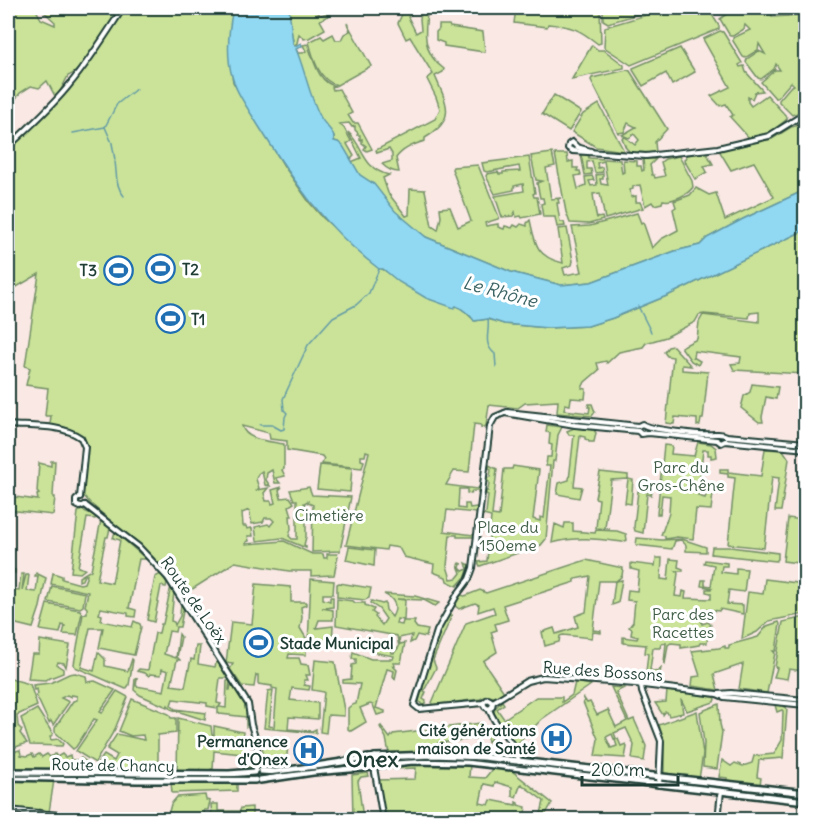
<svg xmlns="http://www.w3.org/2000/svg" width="813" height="827" viewBox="0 0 813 827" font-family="Delius,sans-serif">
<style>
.green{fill:#cae399;stroke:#749066;stroke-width:1.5;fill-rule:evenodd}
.water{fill:#91d8f2;stroke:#639aa6;stroke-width:1.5}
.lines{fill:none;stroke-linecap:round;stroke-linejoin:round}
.stream{stroke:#639aa6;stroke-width:1.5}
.minor-casing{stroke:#1f3d34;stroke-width:8}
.major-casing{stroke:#1f3d34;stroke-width:10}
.minor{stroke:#fff;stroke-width:4}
.major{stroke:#fff;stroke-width:5}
.tram{stroke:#1f3d34;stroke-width:1.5}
.labels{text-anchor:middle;stroke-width:6;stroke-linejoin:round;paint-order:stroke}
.poi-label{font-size:16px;font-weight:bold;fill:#1f3d34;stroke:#fff;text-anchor:start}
.park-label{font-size:16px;fill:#415e48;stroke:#fff}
.street-label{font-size:16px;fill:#1f3d34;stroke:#fff}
.water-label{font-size:18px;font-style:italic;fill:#3c6464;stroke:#fff}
.district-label{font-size:22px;font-weight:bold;fill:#1f3d34;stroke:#fff}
</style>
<rect width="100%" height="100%" fill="#f9e8e3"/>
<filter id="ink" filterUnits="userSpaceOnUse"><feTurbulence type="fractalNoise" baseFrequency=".0167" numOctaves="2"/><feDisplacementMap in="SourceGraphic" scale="12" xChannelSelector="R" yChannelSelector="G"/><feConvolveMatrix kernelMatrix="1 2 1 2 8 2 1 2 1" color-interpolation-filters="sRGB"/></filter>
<g filter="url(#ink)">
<g class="green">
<path d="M8,8H35L41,19L55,25V22L40,8H120C110,26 87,69 68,76L58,95L55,96L47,81L39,88L31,86L20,93L14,101L8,100Z"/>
<path d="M125,8H233L229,54L233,82L284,166L309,202L323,218L382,269L461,308L475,321L488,319L504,324L548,328L588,326L613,318L669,295L805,230V374L734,370L731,364L740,363L741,357L694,351L693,357L700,361L698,365L691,361L681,347L697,339L699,322L703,315L759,322V312L750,313L749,318L704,314L699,315L695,322L666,337L646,343L643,347L619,352L607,363L606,361L597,363L599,370L585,382L582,388L586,389L585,399L571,398L570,405L565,404L564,410L589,413L590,407H588L589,404H592L595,412L592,416L557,413L558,401L525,403L518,408L489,405L486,426L481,428V425L474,424L469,472L454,471L446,485L477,489L479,487L478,494V491H472L471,494L467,493V489H459L458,508L465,509V504H469L470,508L477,507L476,513L447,510L444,531L474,535L473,537H457V535H450L447,566L451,579L457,578L461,573L458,565L459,563L463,564H461L460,568L463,571L468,569L466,563L470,565L466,576L457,586L447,581L446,577L433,572L434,564L404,557L399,548L387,546L386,550L346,545L369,452L366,451L365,456H361V460L364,461L362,468L322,464L324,459L322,456L287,450V441L270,439L269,433L242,426C246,441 270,441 284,444V469L282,470L285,476L276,478L280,483H275L272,470L267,473L266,480L270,486L265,485L262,471L258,474L256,479L259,488L257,490L268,488L264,493L266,501H271L272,504L275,503L272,490L282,487L279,490L281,498L290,497L294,503L289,506L292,516H290L291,529L289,536L292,539H297V500H294L290,490L309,487L312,495L351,497L340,551L312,552L313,505L308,503V501L304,503L306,506V537L304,545L306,546V548L282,538L257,541L255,527L268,524L270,526L274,521L271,518H265L263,522L252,524L249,510L242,513L243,526H246L247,529L252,528L253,536H248L249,541L246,542V544L284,541L312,554H323L324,558H327V554H337L338,556L334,575L311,576V571H289L235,562L183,595L153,557L91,504L83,495L87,444C82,429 64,429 50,425L51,416H45L48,388L26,385L30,368L25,366L39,274L8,292V150C55,106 91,62 125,8Z"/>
<path d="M289,8H316L318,13L321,15L329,12L330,15L320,20L325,29L309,38L304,39L299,34L297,43L294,46L289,20Z"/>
<path d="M405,8H417L408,17L416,33L421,30L420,19L422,8H428C424,32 422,53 444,69L443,72L435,76C447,104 457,119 425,138V141C414,144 403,148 396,158L399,172C392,172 387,169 382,164L392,161V154L389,149L377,153L376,150L435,119L440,109L436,97L427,79L433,74L410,37L406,39L398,23Z"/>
<path d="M516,8H600L601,43L598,44C579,29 572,26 548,24L547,27L514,23Z"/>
<path d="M603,8H660L608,23L603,20Z"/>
<path d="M670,8H708L719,26V29L631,65L604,47L605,27Z"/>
<path d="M734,8H771L772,17L805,15V110L792,115L779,102V100L790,87L794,85L791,82L777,98H775L761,82L775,70H780L776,64L774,69L761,79L758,78L746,62L747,59L759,51L765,54L759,44L758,50L745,58L743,57L733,41V38L750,30L745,25L744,29L733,36H730L720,19L732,10L736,11Z"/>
<path d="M347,23L371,66L337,85C319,81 313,58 309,42L321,36L324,39L333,34L336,40H341L344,34L350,31Z"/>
<path d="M439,25H449L450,27L483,32L485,52L444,46V43L436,40V32L439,29Z"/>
<path d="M720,31L723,32L742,63L739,65L740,67L744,66L746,72L763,91L755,92L752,99L748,97V102L751,106L767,95L787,117V119L770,133L750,139L730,117L733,115L726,104L720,106L711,96L730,87L703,39Z"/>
<path d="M307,44C314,58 317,82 335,86L332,87L333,90L339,89L352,113L348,115L353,123H358L372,149L367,151L364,149L366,146L362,143V139L360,140V135H357L358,133L355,130V126L352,127L349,123L339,124L344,128L351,141L347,144L354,156L350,160L338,142L334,141V137L323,128L294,58L297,51L298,53H303L306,51L303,45Z"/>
<path d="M592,45L598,50H604L624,65V68L572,79Z"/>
<path d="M680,48L695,72L672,85L666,73L643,86L633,70V68Z"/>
<path d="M627,70L630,71L667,129L655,142L656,153L630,152L626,148L622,138L625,137L635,145L639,140L634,134L629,138L622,135L636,127L628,123L624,132L618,133L591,80L592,78Z"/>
<path d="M554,95L581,112L569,131L542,114Z"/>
<path d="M599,104L623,149L624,151L596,147L572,132L583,114Z"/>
<path d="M800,125L805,130V190L743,219L707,238L700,245L675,251L591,282L561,285L511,272L426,237L403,221L363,181L351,162L361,158L348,132C364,146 361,168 389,175L383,178L388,193L406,216L409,215L410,189L425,190L432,226L438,230L441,217L440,208L450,207L458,227L471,221L452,169L453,167L478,165L499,217L498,219L485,223L486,226L498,224V227L504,229L505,226L512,228L514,225L518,227L521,224L527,226V223L530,220C535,243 536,257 563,263L558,229L567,228L573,261L572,265L563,268L565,275L582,272L572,227L590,226L637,213L641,223L643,222L652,248L661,239L678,230L673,209L676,207L674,201L690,195L696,188L709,195L716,193L725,220L774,197L754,162L731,170L720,152L721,149L772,139L791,127Z"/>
<path d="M706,152L713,164L704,166L707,172L695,179L684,160L687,155Z"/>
<path d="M552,153L555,166L546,168L551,199L561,198L558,199L559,203H557L560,222H564L565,226L557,227L555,217H543L541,204L544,203L543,198H540L537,183L542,181L536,180L531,156Z"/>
<path d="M555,154H567L568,162L573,161V168H578L577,171H580L581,175L575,176L578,189L586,185L585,177L592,176L594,180L589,181L591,186L597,185L596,175L603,174V179H600L601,184L608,185L604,161L597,163L598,168L602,167L603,172L595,173L592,161L587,162V169H591L592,174L585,175L581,155H588L589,158L620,160L622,173L624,172L623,160L637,161V166H641L642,171L644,170L643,159H656L650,165L652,175H654L655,178L665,176L661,162L665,159L679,156L692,181L693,187C688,195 672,202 663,200L662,203L654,205L652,202L645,206L640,185L633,186V189L630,190L631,197L636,196V202H640L643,208L605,219L600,193L593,194L596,215L597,218L602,217L603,220L589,224L570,223L566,212Z"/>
<path d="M529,157L535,193L533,194L534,197H537L540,214L522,218L521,216L516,217L515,212L513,216L502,217L495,196L524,191L523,184L514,186V190L495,194L486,176L487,174L498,172L499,174H503V172L520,171L519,166L487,172L484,171L482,163Z"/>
<path d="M673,346L691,366L682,365V370L708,372L703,419H701L700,425L697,426V419L675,417L674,424L666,423L673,357L667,356L664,352L668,347Z"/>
<path d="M752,384L778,387L776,399L766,397L762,417L763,422H759L741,408L744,396L750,392Z"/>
<path d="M547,425L562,427L558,435L555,461H553L546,539L541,545L480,566L478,562L487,561L491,517L483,515L486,513L488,495L486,494V491H488L489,482L487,481V478L490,477L491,469L489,468V465L497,469L492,515L499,516L504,469H512L513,466L539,470L533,519L540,521V517L544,518L550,466H546L547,457H551L552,445L549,444L550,433L546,432Z"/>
<path d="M574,428L594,430L596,433L594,442H589L588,440L585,439V437L580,436L574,486L582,487L579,498L557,494L559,483L569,480L574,435H569L567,431Z"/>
<path d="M698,442L711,444L716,448L717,457L711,458V455H708V450H703L698,496L705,498L708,491L713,493L711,510L696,509L693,539L677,537L665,539V536L661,535L669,513L670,496L662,495L660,514H657L664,445L672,446L671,454L694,456Z"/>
<path d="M765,449L783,450L789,459L781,511H775L779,478L772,477L764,548L728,544L735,478L728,477V474L720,473V469H728V472L761,476Z"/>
<path d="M51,461H55L53,497H55L53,515L8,510V496L38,500L37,495L39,494L37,492L39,463L51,466Z"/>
<path d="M320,465L352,468L350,492L317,489Z"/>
<path d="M600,472L628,475V479L633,480L631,504L625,503L628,479L611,480L605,528L610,529L596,528L599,499L595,498Z"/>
<path d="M638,491L652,492L651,495L647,494L643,533L635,531L634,527Z"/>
<path d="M805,496V564L783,561L788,518L803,520Z"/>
<path d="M82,510L96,516L95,519L87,518L78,567L85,569L80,573L71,572L78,512Z"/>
<path d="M101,520L110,528L108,537H106L97,580L112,583L120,540L113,538L115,532L146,559H139L129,608L136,610L135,617L128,616V613L101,608L99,614L102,615L101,621L132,627L134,621L140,624L141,627L134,655L99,648L103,628H90L81,667L94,671L98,652L105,659V666L128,671L132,659L133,660L129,685L126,689L75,667L74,664L83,614L87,613V608L85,606L88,592L51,584L53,573L62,576V579L80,584L84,583L87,575H84L82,580L79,581V577L91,570Z"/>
<path d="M565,523H573V531L595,533L596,530L617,531L626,534L627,540L623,542C598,539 576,536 552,543L555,524L564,528Z"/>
<path d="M637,538L662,540L682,539L706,547V552L686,551V545L681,540L675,541L672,549L636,545Z"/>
<path d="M349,547L375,550L374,566L346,560Z"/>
<path d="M712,547H730L778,553V559L776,561L711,554Z"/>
<path d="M656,558H662L661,579L668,580L670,559L679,560L678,567L683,569V571H676L678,573L675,596L682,597L683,591L686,592L685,598L711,599V593L706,592V589H711L712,588L701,586L702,580H705V585L711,586L714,565L704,563L705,560L727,563V566H722L721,572L736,574V568L747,569L744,592L729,590L727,604L743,605V614L720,609L719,611C711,610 705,606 701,616L702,624L708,622L711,625L709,627L707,643H700L699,645L681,648V644L671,643L668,645L665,664L664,663L666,643L661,644L660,648H653L650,670L657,672L661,668L658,682L655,680L648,679L650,673L646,672L648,654L645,653L646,645L623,643V637L637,639L638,637L631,635L632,629L629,627L633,622L635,601L627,600L628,590L637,591L639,571L631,569V563L655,566Z"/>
<path d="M586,560L623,568L622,576L616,581L622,580L618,603L612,605L615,581H599L593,630L601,631V633L593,632L592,638L563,635L560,636L559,642L545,646L542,632L554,628L556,634L578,627L575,616L586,612L590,576L575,579V582L503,605L508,620L495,624L497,630L491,632L497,652L483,661L504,692L495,697L487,696L480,699L431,705L466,623L495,613L493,607L478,612L479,605L475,603L459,609L454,605L461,595L465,596L480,590L486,593Z"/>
<path d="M8,569L15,570V573H12L10,589L19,590L21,574H24L22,590L26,575H29L27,591L36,592L38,576H35L36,573L46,578L40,607L33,628L8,622L15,605L8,602Z"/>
<path d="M161,574L167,583L166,587L161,586L154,622L147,620L155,577Z"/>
<path d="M311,579L334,581L333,594H323V599L330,601V597H333V607L322,608L333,610V620H319L316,628L333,626L332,645L308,644Z"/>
<path d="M765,579L805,584V614L769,621L757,632L742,639L748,592L763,594Z"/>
<path d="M339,583L371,588L369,598L365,600L337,597V584Z"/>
<path d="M256,584L291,587V602H306V605L301,607L302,618L300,628L306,638V655L289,654L288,658H299L301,664L308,665L310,675H306L308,680H304V685L310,686L309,690L292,688L290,700L318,703V719L289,717L288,729L312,731L316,729V733L264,728L268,691L273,690L269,726L274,727L277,689L272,688V686L258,684V675H256L254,687L242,686L230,669L233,664L226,663L231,622L252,624Z"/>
<path d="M52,586L85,593L83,606L80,608L48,602Z"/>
<path d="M171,586L174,591L171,621L174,622L175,625L180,616L181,602L184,606L180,627H176L175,632L169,631L164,654L176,658L179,634L181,637L177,657L180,660H177L171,685L185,687L191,659L194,660L196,646H200L198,664L215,667L217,660L228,677L227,678H220L217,703L221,704L219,707L226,708L227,681L230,680L229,690H230L231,685L233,684L247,706L248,723L246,726V717L220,714L218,713V708L207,706V703L173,699L171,705L175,709L206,713L205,720L171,709L168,705L167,707L140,695L134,690L135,679L137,678L136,686L164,691L168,671L162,669L161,675L150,674L149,676L145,673L137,671L139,669L148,670L155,633H159L161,624H163Z"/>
<path d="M384,594L415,596L439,603L435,606L424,600L397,599L405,600L404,620L397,619L396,624L402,625L403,621H415L414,624L417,628L428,630L426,637L417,635L414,641L410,643L412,635L399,638L400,644L405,643L401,663H394L395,666H393L397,670L395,679L393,676L394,671L387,669L376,708L385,711V713L377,715L373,705L370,704L360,708L366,722L351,731L348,729V708L352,705L356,704L360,684L343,683V680L351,679L352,665L356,664V659H352L353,652L371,659H393L394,656L372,652L374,646L391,648L392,653H394L399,647L397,636L336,625L337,599L353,601L355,603H365V605L374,609L372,612L376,615L375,617L382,625L386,619L379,609L370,603L371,601L382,604L385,603L386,610L392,617C398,607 395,599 384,594Z"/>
<path d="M47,604L80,610L82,613L77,635L63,634L65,626L62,625L60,633L40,630Z"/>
<path d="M450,613L452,615L433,660L436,668L424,691L426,692L423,699L426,701L424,705H422L419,701C427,673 433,637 450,613Z"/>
<path d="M805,617L804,687L801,686L803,671L789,669L787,679L774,677L777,668L775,667L783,622Z"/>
<path d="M779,622L780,624L776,651H773L775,653L767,693L739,689L743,664L714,674L718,690L692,686L693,677L700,676L692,651L719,648L725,646V648H729V645L758,637L767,626Z"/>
<path d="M40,640L70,645L66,667L64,663L58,662L57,665L63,669V673L45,680L28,679L32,654H39Z"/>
<path d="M315,660L335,662L344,710V716L328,715L326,733L320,732L324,692L312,690Z"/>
<path d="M75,673L86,676L87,682L95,681L115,690L100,711L102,713L117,691L128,697L115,729L95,763L76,751L97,720L94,719L76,747L73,749L55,732V728L73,701L77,700V696L71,695V697L67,695L61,698L69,702L53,725L51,721L49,723L36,695L38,694L37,689L34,690L33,685L50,683L69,674Z"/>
<path d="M11,679L30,684L37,706L17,715L18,726L22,730L20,733L27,743L10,749L8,741V681Z"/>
<path d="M575,682L591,685L542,719L515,746L494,714L495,708L502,701L504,704L497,709L504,719L536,697H562V702L572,695Z"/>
<path d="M611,687L624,688L616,692L629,721L634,719L646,746L644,761L632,759L634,745L626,728L614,733L616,738L614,739L612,734L606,737L611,748L617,746L615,740L618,739L621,746L626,744L627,747L625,758L595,756L598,739L583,702L585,701L583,697L587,703L590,702L597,715L608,710L616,727L627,721Z"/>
<path d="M667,691L714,697L715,699L714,702L687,711L681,699L683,713L669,716L667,712H665L663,715L655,703L666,702Z"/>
<path d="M132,699L169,714L171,718H176V733L158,735V771H131L129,768L126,771H105L99,767L98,763L104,755L114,761L117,755L107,749L117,734L144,740L143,735L131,736L119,731Z"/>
<path d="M719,704L720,724L722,732L717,769L703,767L704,743L700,712Z"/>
<path d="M775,705L784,706L787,709L783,758L759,760L757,777L761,778L760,785L727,781V778L719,777L722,760L731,766L735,763L743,766L752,763L754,756L774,754L782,740L783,711L782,710L777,712Z"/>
<path d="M37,709L53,734L50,737L51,740L58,739L63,744L62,746L30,745L21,718Z"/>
<path d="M697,711L703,754L699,779L664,775V743L659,725Z"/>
<path d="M178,718L211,726L212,735H214V726L243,732L242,743L246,744L245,767H252L251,771H242V754L214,751L213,769H211L210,772H200V769L196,772H177Z"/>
<path d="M481,723L491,738L488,742L487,738L482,735L473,740L472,739L438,743V752L389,754L386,738L380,727L381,726L390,738L393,734Z"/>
<path d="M263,742L288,744L286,766L266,768L267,760H262Z"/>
<path d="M20,750L21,755L27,756L32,754L34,757L39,754L42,757L47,754L50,757L55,754L57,757L62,754L65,757L70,755L71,760H79L81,758L87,762L85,769H17L16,767L8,769V763L14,760L12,752Z"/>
<path d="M408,762L470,764L469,777L485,778L493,768L512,771L552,803L543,819H385L378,780L415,779L416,768L393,769L391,766ZM495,782L512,787V796L516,797L521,784L544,801L540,818L525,814L526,807L518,805V803L516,802V805L491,800L489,805L480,803L484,784L494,786Z"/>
<path d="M368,773L369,776L361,777L358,781L363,819H353L352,775Z"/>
<path d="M8,780H54L49,812L42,811L39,809L38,811L8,808Z"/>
<path d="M171,782H237V791L172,793Z"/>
<path d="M205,795L206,800L210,801L208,810H204L205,819H167L171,804L177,797Z"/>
<path d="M211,804H218V811H240L241,808L252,807V819H212Z"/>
</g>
<path class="water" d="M233,8H289L293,44L295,46L301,43L302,46L296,49C306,73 309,96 321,118C326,127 335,131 334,141L338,142L343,146L360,175L374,184L395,211L426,237L511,272L561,285L591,282L675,251L700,245L707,238L743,219L805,190V230L669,295L613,318L588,326L548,328L504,324L488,319L474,321C471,315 461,308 456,306L454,308L426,298L399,282L383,269H379C324,227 294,182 258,125C249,110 236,93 232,76C226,56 229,28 233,8Z"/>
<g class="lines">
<g class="stream">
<path d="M105,127L112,143L115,160"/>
<path d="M73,133L105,127L117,104L136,89"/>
<path d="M115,162C117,174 115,186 124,196"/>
<path d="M638,306L651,332"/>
<path d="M488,319C490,334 482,343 495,354L496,367"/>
<path d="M260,425H272L281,430L284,429L285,417L287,413L284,410L283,399L308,345L333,317L356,305L369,293L379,269"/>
</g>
<defs>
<g id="minor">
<path d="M8,147C29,127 51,108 70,84C90,60 106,34 123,8"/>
<path d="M573,151L646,156L718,148L769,136L806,113"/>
<path d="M573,151L568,148L569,144L572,142L577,147L591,151"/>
<path d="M505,413L575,425L638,431L641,434L649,433L717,440L721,443L725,441L806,449"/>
<path d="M8,425C31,427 62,424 81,438L85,447L80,497"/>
<path d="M80,497L76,500V505L80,507L85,505"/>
<path d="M85,505L139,547L168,578L248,704L251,725L257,743L256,770"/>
<path d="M641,685L642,692L661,741L659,785"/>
<path d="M718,694L731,693L805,700"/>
<path d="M493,702L488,699L483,703L419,709L414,705L437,631L457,595L469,579L473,568L490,426L495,417L507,412L638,426L642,424C651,430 701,435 714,434C720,434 722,433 727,436L806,443"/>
<path d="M483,703L485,707L489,709C495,728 516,742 519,762"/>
<path d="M489,709L492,707L493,702L527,681L543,677L635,684L717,694L724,697L805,705"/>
<path d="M374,767L383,820"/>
<path d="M8,810L58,815L75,820"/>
<path d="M718,820L721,791"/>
</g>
<g id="major">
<path d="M375,757L433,755L482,757L806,793"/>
<path d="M377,765L413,761L468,762L806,801"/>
<path d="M261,771L276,772L369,758"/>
<path d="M8,772L229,774L254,772"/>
<path d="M8,777L137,780H255"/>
<path d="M260,780L313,772L374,767L378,763L375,757L368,759L367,763L370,767"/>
</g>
</defs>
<use href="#minor" class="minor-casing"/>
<use href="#major" class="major-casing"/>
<use href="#minor" class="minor"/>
<use href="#major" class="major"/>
<path class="tram" d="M8,776L253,777L389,761L425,759L468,760L527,767"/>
</g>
</g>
<defs>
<symbol id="stadium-ring" viewBox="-11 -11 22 22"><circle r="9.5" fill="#fff" stroke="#1f6fb2" stroke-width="1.5"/><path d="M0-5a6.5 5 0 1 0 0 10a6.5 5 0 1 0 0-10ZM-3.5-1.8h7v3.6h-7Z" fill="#1f6fb2"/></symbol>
<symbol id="hospital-ring" viewBox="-11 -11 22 22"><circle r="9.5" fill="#fff" stroke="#1f6fb2" stroke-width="1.5"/><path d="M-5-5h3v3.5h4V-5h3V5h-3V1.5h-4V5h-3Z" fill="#1f6fb2"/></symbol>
</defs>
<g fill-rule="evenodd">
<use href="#stadium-ring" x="144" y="252" width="33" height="33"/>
<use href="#stadium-ring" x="102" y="254" width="33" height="33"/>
<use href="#stadium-ring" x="154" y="302" width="33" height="33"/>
<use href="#stadium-ring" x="242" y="626" width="33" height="33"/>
<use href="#hospital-ring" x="540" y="722" width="33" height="33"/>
<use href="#hospital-ring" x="292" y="734" width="33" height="33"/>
</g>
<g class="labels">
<g class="poi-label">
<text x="182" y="275">T2</text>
<text x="97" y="276" text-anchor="end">T3</text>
<text x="191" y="325">T1</text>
<text x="280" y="649">Stade Municipal</text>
<text x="536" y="736" text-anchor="end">Cité générations<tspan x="536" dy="18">maison de Santé</tspan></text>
<text x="288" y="747" text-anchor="end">Permanence<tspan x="288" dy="18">d'Onex</tspan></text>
</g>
<g class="park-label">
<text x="681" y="473">Parc du<tspan x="681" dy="18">Gros-Chêne</tspan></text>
<text x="329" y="521">Cimetière</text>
<text x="508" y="533">Place du<tspan x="508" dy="18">150eme</tspan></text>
<text x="683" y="620">Parc des<tspan x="683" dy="18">Racettes</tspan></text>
</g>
<g class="street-label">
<text transform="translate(194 600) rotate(55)" y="6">Route de Loëx</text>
<text transform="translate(603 671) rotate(4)" y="6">Rue des Bossons</text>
<text transform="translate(113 765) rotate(1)" y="6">Route de Chancy</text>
</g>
<g class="water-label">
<text transform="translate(500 292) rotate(15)" y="6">Le Rhône</text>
</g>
<g class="district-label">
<text x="372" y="767">Onex</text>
</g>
</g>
<rect width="813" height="827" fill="none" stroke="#fff" stroke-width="30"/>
<rect x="15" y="15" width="783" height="797" fill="none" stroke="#1f3d34" stroke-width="2" filter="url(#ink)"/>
<path d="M582 776v9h96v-9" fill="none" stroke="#1f3d34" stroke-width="3"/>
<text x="591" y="776" font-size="18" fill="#1f3d34" stroke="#ffffff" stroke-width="4.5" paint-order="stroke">200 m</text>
</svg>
